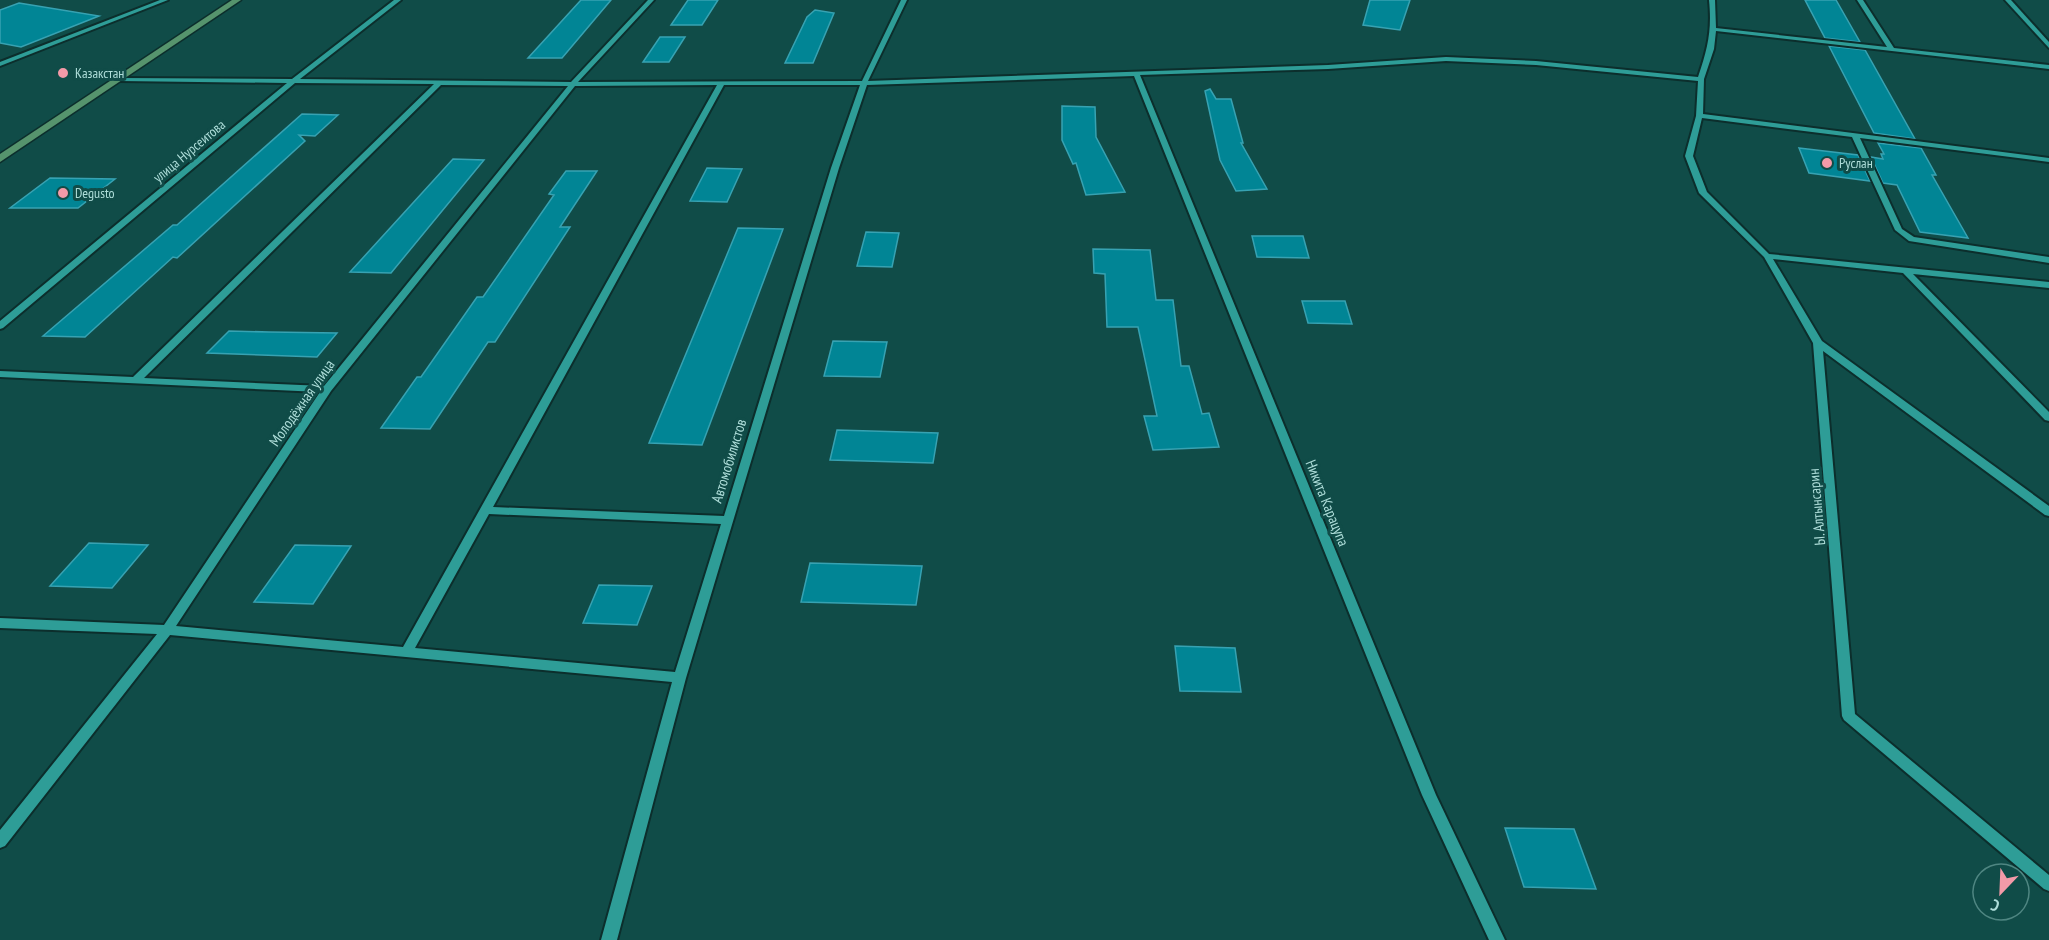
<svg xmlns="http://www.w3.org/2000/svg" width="2049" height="940" viewBox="0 0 2049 940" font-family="'PT Sans Narrow',sans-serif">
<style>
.building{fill:#018595;stroke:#37a2b2;stroke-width:1.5}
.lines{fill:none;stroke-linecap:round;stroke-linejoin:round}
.minor-casing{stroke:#0c2e2c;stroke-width:4}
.major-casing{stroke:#0c2e2c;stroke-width:3}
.minor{fill:#2e9d97;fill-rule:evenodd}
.major{fill:#56946d;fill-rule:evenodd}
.poi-dot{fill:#f39aa8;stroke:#104c48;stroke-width:2}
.labels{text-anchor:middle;stroke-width:6;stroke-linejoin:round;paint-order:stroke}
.far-poi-label{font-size:14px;fill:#aeddd9;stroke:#104c48;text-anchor:start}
.far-street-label{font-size:14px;fill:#aeddd9;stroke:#104c48}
.street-label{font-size:15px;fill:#aeddd9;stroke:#104c48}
</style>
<rect width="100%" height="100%" fill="#104c48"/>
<g class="building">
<path d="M581,0H611L562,58H528Z"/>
<path d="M688,0H718L702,25H671Z"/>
<path d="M1370,0H1410L1400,30L1363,25Z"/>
<path d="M1805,0H1836L1860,42L1825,38Z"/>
<path d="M19,3L99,16L21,47L0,43V10Z"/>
<path d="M815,10L834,13L813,63H785L807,17Z"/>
<path d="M660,37H685L669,62H643Z"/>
<path d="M1829,46L1865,50L1915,139L1874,133Z"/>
<path d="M1210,89L1216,99H1231L1243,143H1241L1267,189L1236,191L1220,160L1205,91Z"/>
<path d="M1062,106L1095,107L1096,137L1125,192L1086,195L1076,163L1073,164L1062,140Z"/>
<path d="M302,114L338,115L315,136L299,135L305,141L177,258L173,257L85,337L43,336L173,225H177Z"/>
<path d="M1878,143L1921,148L1936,175H1932L1968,238L1920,232L1897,185L1883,183L1871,157L1883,159L1881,154H1884Z"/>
<path d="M1799,148L1858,155L1870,181L1809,173Z"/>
<path d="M453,159L484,160L391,273L350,272Z"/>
<path d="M707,168L742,169L727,202L690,201Z"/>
<path d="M566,171H597L560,227H570L495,342H488L430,429L381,428L417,377H421L477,297H483L554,195L549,194Z"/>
<path d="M50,178L115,179L78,208H10Z"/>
<path d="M738,228L783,229L702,445L649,443Z"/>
<path d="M866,232L899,233L892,267L857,266Z"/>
<path d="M1252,236H1303L1309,258L1257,257Z"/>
<path d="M1093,249L1150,250L1156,300H1173L1181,366H1189L1202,414L1209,413L1219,447L1153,450L1144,416H1157L1138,327H1107L1105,274L1094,273Z"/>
<path d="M1302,301H1345L1352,324L1308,323Z"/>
<path d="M229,331L269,332L337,333L317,357L207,353Z"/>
<path d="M833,341L887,342L880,377L824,376Z"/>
<path d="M837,430L938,433L933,463L830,460Z"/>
<path d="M89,543L148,545L112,588L50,586Z"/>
<path d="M295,545L351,546L313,604L254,602Z"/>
<path d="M810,563L922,566L916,605L801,602Z"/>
<path d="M599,585L652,586L637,625L583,623Z"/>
<path d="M1175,646L1235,648L1241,692L1180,691Z"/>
<path d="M1505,828L1574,829L1596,889L1524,887Z"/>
</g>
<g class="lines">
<defs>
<g id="minor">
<path d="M160,0H168L0,66V62Z"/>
<path d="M394,0H401L300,79L571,82L648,0H654L578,82L862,81L901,0H907L868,81L1328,65L1446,57L1536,61L1698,77C1708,48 1712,30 1709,0H1715L1716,28L1887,47L1857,0H1863L1894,48L2049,65V69L1716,31L1714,49L1704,79L1703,114L2049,158V162L1860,138L1902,229L1914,237L2049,257V263L1909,241L1895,230L1852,137L1702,118L1693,156L1707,192L1769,254L2049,282V288L1913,274L2049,412V421L2045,420L1903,273L1773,259L1822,341L2049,506V516L2045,515L1823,351L1855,714L2049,875V891L2044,889L1844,720L1842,716L1813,343L1764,257L1699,193L1685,156L1696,116L1698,81L1536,65L1446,61L1328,69L1140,75L1436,795L1505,940H1489L1422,795L1134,76L867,85L839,168L686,678L617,940H601L672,682L170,635L5,846L0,848V830L157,634L0,628V618L164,625L320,392L0,377V371L133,377L434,84L295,83L3,328L0,329V321L287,83L120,81L118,80V78L292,79ZM441,85L568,86L324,386L144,378ZM717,85L403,647L176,626L331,391L575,86ZM724,85H860L831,168L724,516L493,507ZM489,514L721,524L675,672L415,648Z"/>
<path d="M2005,0H2011L2049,42V48Z"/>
</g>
<path id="major" d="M232,0H241L0,162V154Z"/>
</defs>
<use href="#minor" class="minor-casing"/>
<use href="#major" class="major-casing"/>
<use href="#minor" class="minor"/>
<use href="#major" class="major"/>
</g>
<g class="poi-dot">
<circle cx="63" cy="73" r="6"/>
<circle cx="1827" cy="163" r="6"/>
<circle cx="63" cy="193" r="6"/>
</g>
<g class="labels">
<g class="far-poi-label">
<text x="75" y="78">Казакстан</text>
<text x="1839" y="168">Руслан</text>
<text x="75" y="198">Degusto</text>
</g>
<g class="far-street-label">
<text transform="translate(189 151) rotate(-40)" y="5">улица Нурсеитова</text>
</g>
<g class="street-label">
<text transform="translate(302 403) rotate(-55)" y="5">Молодёжная улица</text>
<text transform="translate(729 461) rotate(-73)" y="5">Автомобилистов</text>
<text transform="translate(1327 503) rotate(68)" y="5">Никита Карацупа</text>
<text transform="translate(1817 507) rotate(-95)" y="5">Ы. Алтынсарин</text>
</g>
</g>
<g transform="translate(2001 892) rotate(203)"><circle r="28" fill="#104c48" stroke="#4f8682" stroke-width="1.5"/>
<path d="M0-4.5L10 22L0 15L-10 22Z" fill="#f39aa8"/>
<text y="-9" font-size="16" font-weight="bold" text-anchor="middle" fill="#aeddd9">С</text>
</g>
</svg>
